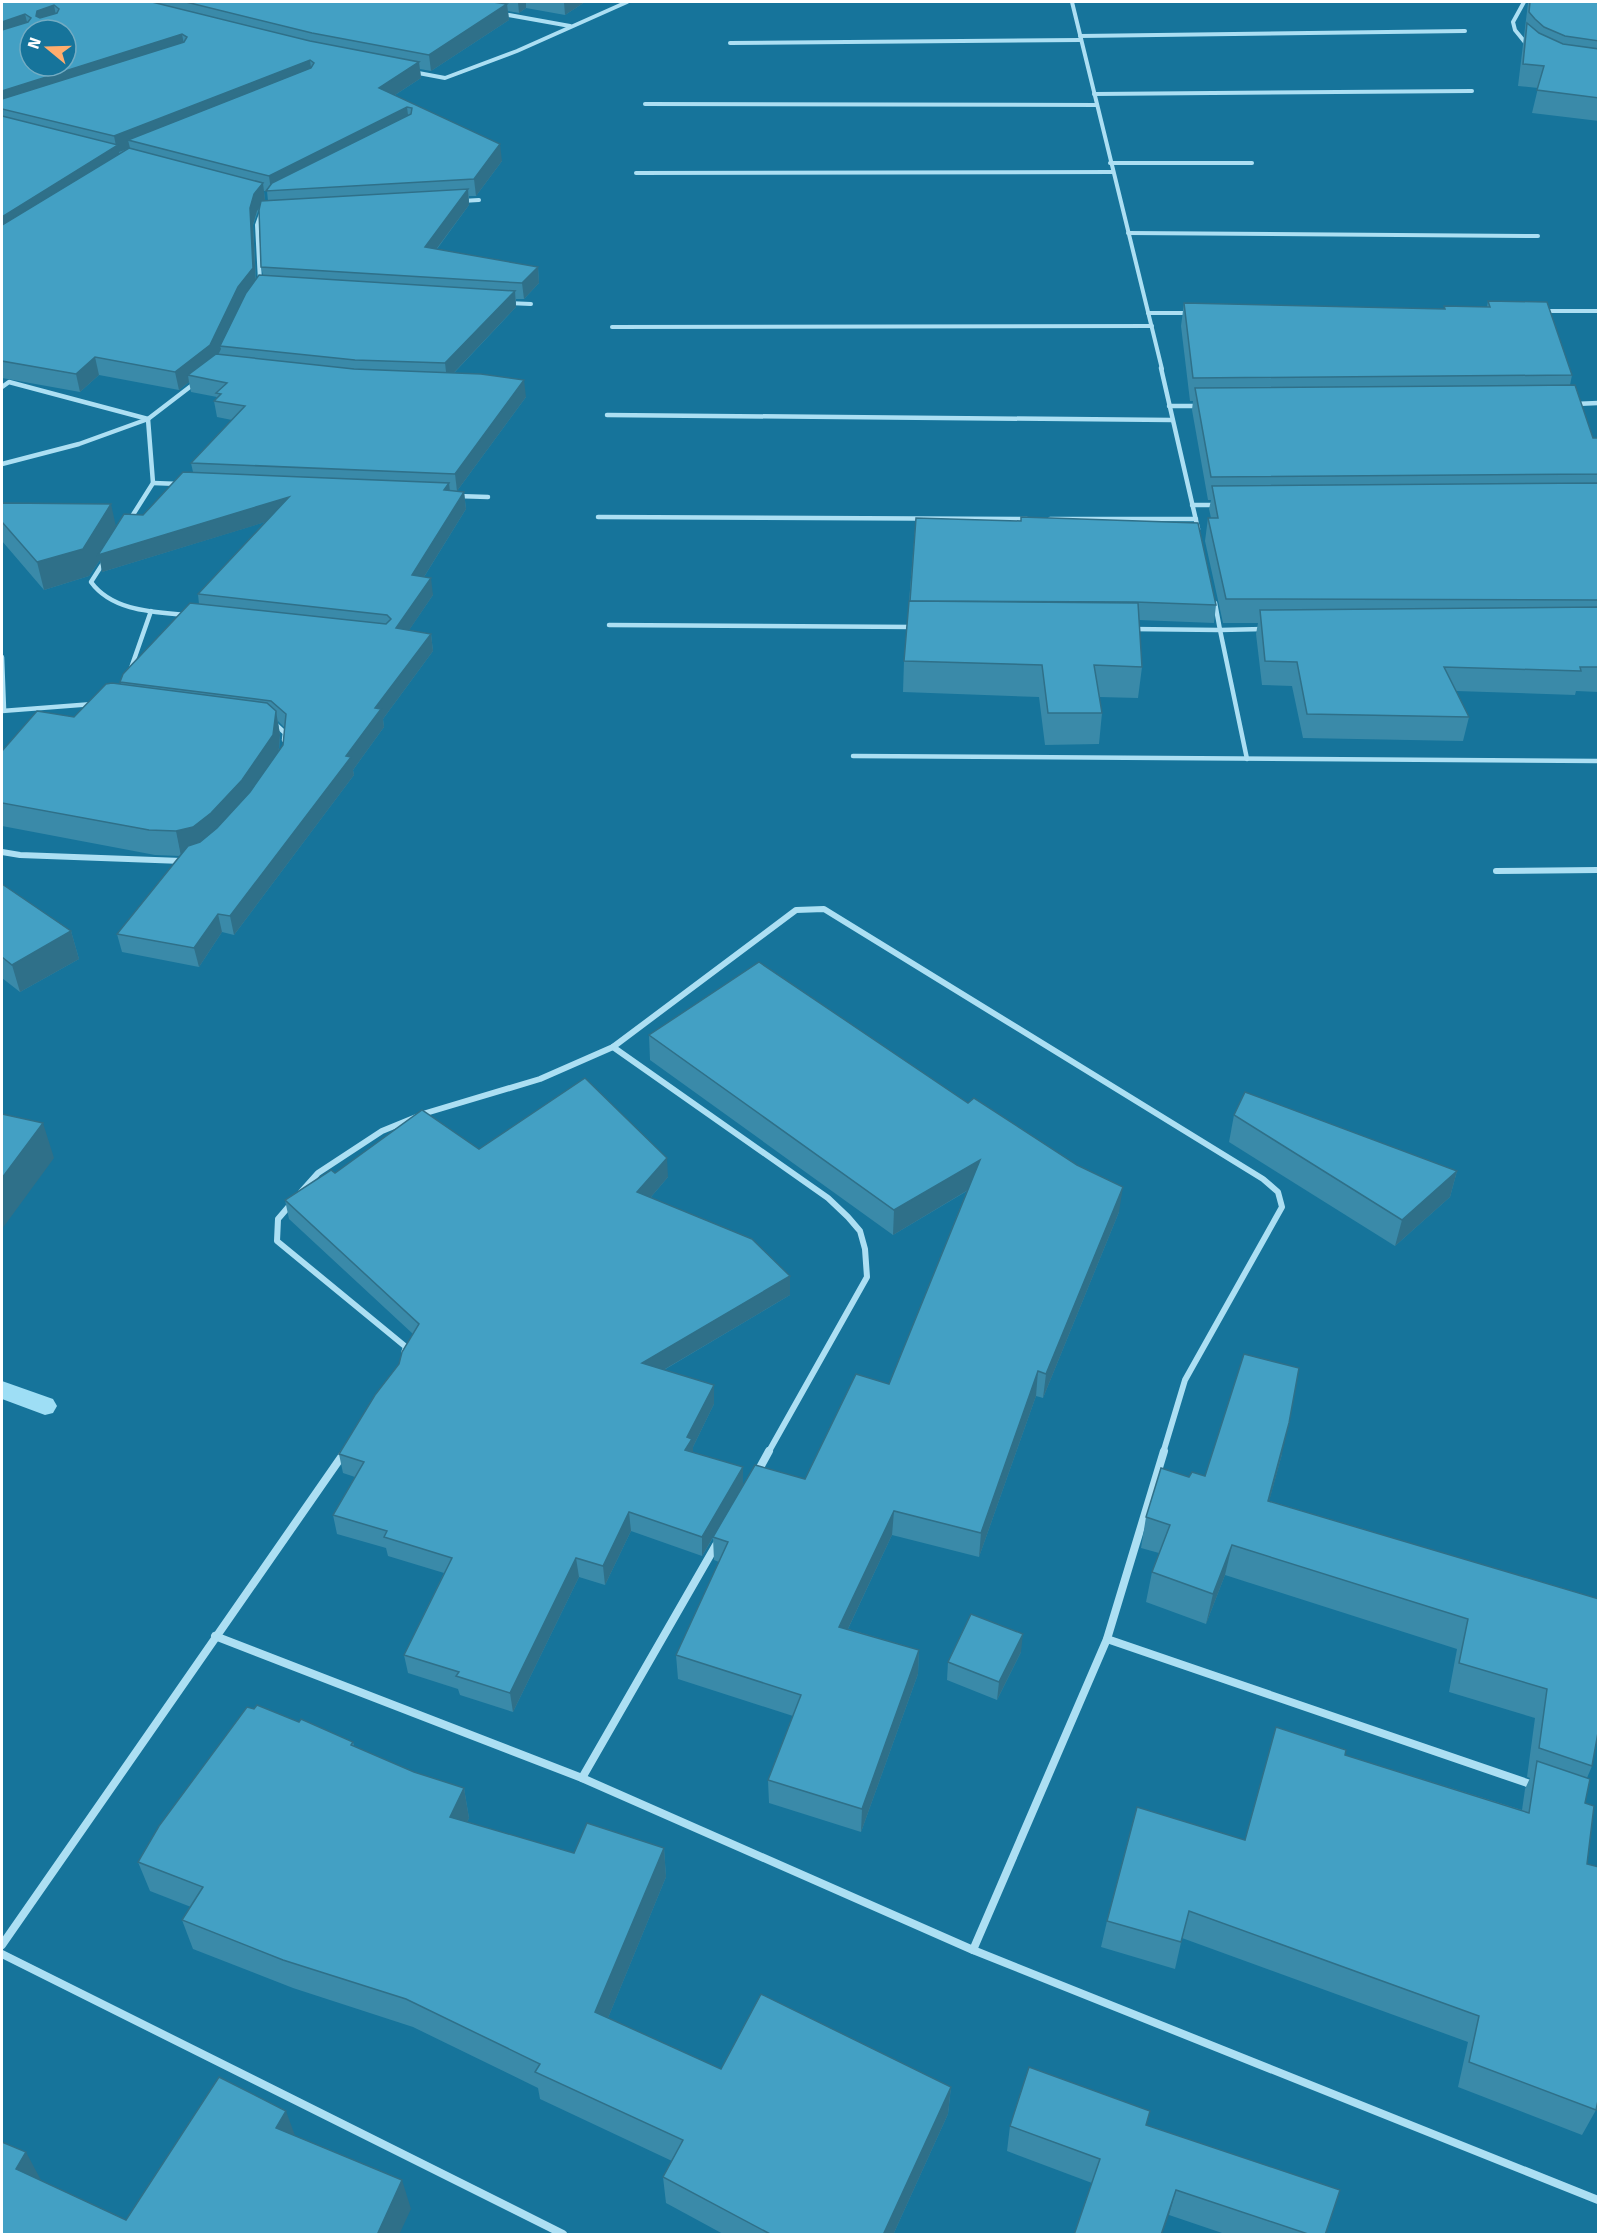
<svg xmlns="http://www.w3.org/2000/svg" width="1600" height="2236" viewBox="0 0 1600 2236" font-family="'Fira Sans',sans-serif">
<style>
.lines{fill:none;stroke-linecap:round;stroke-linejoin:round}
.stream{fill:#9edef5;fill-rule:evenodd}
.street-far3{stroke:#acdff3;stroke-width:4}
.street-far2{stroke:#acdff3;stroke-width:4.5}
.street-far1{stroke:#acdff3;stroke-width:6}
.street{stroke:#acdff3;stroke-width:8}
.wall{fill:#3a8aa9;fill-rule:evenodd}
.shaded-wall{fill:#2f7089}
.building{fill:#43a0c4;stroke:#2f7089;stroke-width:1.5;fill-rule:evenodd}
</style>
<rect width="100%" height="100%" fill="#16749b"/>
<g class="lines">
<path class="stream" d="M2,1381L53,1399L57,1406L53,1413L45,1415L2,1399Z"/>
<g class="street-far3">
<path d="M1072,2L1162,369"/>
<path d="M1524,2L1513,22L1515,30L1528,46"/>
<path d="M503,14L570,26"/>
<path d="M1080,36L1465,31"/>
<path d="M730,43L1081,40"/>
<path d="M413,72L445,78L517,51L627,2"/>
<path d="M1094,94L1472,91"/>
<path d="M645,104L1097,105"/>
<path d="M1110,163H1252"/>
<path d="M636,173L1112,172"/>
<path d="M462,201L479,200"/>
<path d="M1128,233L1538,236"/>
<path d="M260,281L257,225L262,211"/>
<path d="M508,303L531,304"/>
<path d="M1542,311H1598"/>
<path d="M1148,313H1190"/>
<path d="M612,327L1152,326"/>
</g>
<g class="street-far2">
<path d="M1161,368L1198,529"/>
<path d="M2,387L9,382L148,419L153,483L129,521"/>
<path d="M1575,404L1598,403"/>
<path d="M1169,406H1199"/>
<path d="M607,415L1172,420"/>
<path d="M2,464L79,444L148,419L195,383"/>
<path d="M153,483L180,484"/>
<path d="M457,496L488,497"/>
<path d="M1192,505H1217"/>
<path d="M598,517L1027,519"/>
<path d="M1050,519H1196"/>
<path d="M105,560L91,582C112,611 153,612 186,615"/>
<path d="M1215,603L1220,630L1264,629"/>
<path d="M609,625L914,627"/>
<path d="M1131,629L1220,630L1247,759"/>
<path d="M2,657L4,709"/>
<path d="M130,671L151,611"/>
<path d="M2,711L93,704"/>
<path d="M273,722L285,733L284,740"/>
<path d="M853,756L1598,761"/>
</g>
<g class="street-far1">
<path d="M2,852L20,855L182,861"/>
<path d="M1496,871L1598,870"/>
<path d="M613,1047L828,1198L848,1217L860,1231L865,1249L867,1277L768,1453"/>
<path d="M301,1192L318,1173L382,1131L426,1113L540,1079L613,1047L796,910L824,909L1263,1179L1278,1192L1282,1207L1185,1380L1163,1453"/>
<path d="M290,1205L278,1219L277,1241L406,1347L404,1353"/>
</g>
<g class="street">
<path d="M757,1473L769,1451"/>
<path d="M215,1636L582,1778L973,1950L1598,2200"/>
<path d="M1107,1639L1533,1785"/>
<path d="M582,1778L716,1545"/>
<path d="M2,1945L344,1453"/>
<path d="M973,1950L1107,1639L1164,1451"/>
<path d="M2,1954L563,2234"/>
</g>
</g>
<g class="wall">
<path d="M2,2H585L565,15L526,8L519,13L508,11L509,20L431,71L420,69L421,78L395,95L502,161L476,196H469V205L437,249L538,267L539,283L524,299H516V307L454,373L526,397L457,491L464,492L466,509L424,577L433,595L409,630L431,634L433,651L383,719L384,727L353,770L354,775L234,935L222,932L199,967L122,952L117,934L180,856L155,855L2,826V751L74,717L121,684L120,682L199,604L198,594L265,522L102,572L100,560L89,576L44,590L2,541V503L116,527L143,515L193,472L191,463L232,420L217,417L214,401L217,397L191,392L189,382L179,390L99,375L80,392L2,378ZM264,191H267L268,201H264L265,200ZM259,209L261,267L263,275L256,280L253,225ZM278,721L285,728L283,745L279,751L280,735Z"/>
<path d="M1528,3V2H1599V121L1532,113L1538,88L1518,86Z"/>
<path d="M1488,301L1572,375L1570,385L1593,438H1599V692L1576,691L1575,695L1456,691L1469,717L1463,741L1303,738L1292,686L1262,685L1256,634L1258,623H1223L1205,541L1208,518H1211L1209,509L1211,500H1208L1192,410L1193,401H1190L1181,326L1184,303L1444,309V306L1487,307Z"/>
<path d="M916,518L1216,605L1214,623L1139,620L1142,667L1138,698L1099,697L1102,713L1099,744L1045,745L1039,697L903,692L904,661Z"/>
<path d="M2,884L71,931L79,959L20,992L2,978Z"/>
<path d="M649,1035L1119,1212L1043,1398L1036,1396L979,1557L892,1535L848,1629L919,1650L918,1674L861,1832L769,1803L768,1780L793,1716L678,1679L676,1655L719,1562L714,1560L713,1538L702,1556L631,1531L605,1585L579,1577L513,1712L460,1695L458,1689L408,1673L404,1655L444,1573L388,1556L386,1548L337,1534L333,1515L355,1477L343,1473L339,1454L399,1364L413,1334L289,1219L285,1200L335,1173L479,1149L668,1177L651,1197L790,1276V1295L664,1370L714,1404L693,1447V1453L743,1485L805,1479L889,1384L967,1191L893,1235L650,1060Z"/>
<path d="M1234,1115L1457,1171L1450,1197L1395,1246L1229,1142Z"/>
<path d="M1282,1454L1269,1501L1599,1599L1592,1766L1587,1778L1585,1803L1587,1864L1599,1867V2107L1597,2106L1596,2110L1582,2135L1458,2087L1468,2042L1182,1938L1175,1969L1101,1947L1107,1921L1245,1840L1345,1755L1522,1810L1525,1789L1530,1778L1527,1777L1535,1718L1449,1692L1457,1649L1225,1575L1206,1624L1146,1602L1152,1572L1159,1553L1141,1548L1146,1517L1189,1477L1205,1476Z"/>
<path d="M1021,1652L997,1700L947,1680L948,1662Z"/>
<path d="M254,1709L299,1722L353,1742L354,1746L414,1772L464,1788L469,1818L467,1822L574,1853L664,1848L666,1877L608,2018L721,2069L951,2087L948,2114L893,2235H725L666,2203L663,2177L672,2161L540,2099L538,2088L413,2027L293,1988L193,1949L182,1920L191,1907L150,1891L138,1862Z"/>
<path d="M1147,2125L1325,2235H1228L1169,2215L1092,2183L1007,2151L1010,2126Z"/>
</g>
<g class="shaded-wall">
<path d="M518,2H526V8L519,13Z"/>
<path d="M564,2H585L565,15Z"/>
<path d="M507,4L509,20L431,71L429,55Z"/>
<path d="M54,5L57,21L40,27L36,16L37,11Z"/>
<path d="M25,14L29,30L2,39V22Z"/>
<path d="M182,34L185,50L2,108V91Z"/>
<path d="M310,60L312,76L128,140L130,148L119,152L121,162L2,236V217L116,146L114,136Z"/>
<path d="M419,62L421,78L381,104L379,88Z"/>
<path d="M407,107L409,123L271,191L269,176Z"/>
<path d="M500,144L502,161L476,196L474,179Z"/>
<path d="M263,183L265,200L257,211L253,225L256,286L220,346L221,349L214,363L188,375L189,382L179,390L175,372L250,208L254,194Z"/>
<path d="M468,189L469,205L426,263L425,247Z"/>
<path d="M538,267L539,283L524,299L522,283Z"/>
<path d="M515,291L516,307L447,380L445,363Z"/>
<path d="M95,357L99,375L80,392L76,374Z"/>
<path d="M524,380L526,397L457,491L455,474Z"/>
<path d="M449,483L451,500L444,490Z"/>
<path d="M464,492L466,509L414,593L412,575Z"/>
<path d="M289,497L292,514L102,572L100,560L89,576L44,590L37,562L111,504L117,531Z"/>
<path d="M431,578L433,595L399,645L396,628Z"/>
<path d="M431,634L433,651L383,719L384,727L353,770L354,775L234,935L230,916L375,708Z"/>
<path d="M276,711L280,735L278,759L216,837L181,856L176,831Z"/>
<path d="M218,914L222,932L199,967L194,948Z"/>
<path d="M71,931L79,959L20,992L12,965Z"/>
<path d="M43,1123L54,1158L2,1229V1178Z"/>
<path d="M667,1158L668,1177L639,1211L637,1192Z"/>
<path d="M980,1160L978,1184L893,1235L894,1210Z"/>
<path d="M1457,1171L1450,1197L1395,1246L1402,1220Z"/>
<path d="M1123,1187L1119,1212L1043,1398L1046,1374Z"/>
<path d="M790,1276V1295L643,1382L642,1363Z"/>
<path d="M1038,1371L1036,1396L979,1557L981,1533Z"/>
<path d="M714,1385V1404L693,1447V1458L685,1450L687,1437Z"/>
<path d="M1289,1423L1282,1454L1261,1531L1268,1501Z"/>
<path d="M743,1467V1486L702,1556V1537Z"/>
<path d="M894,1511L892,1535L838,1650L839,1627Z"/>
<path d="M629,1512L631,1531L605,1585L603,1566Z"/>
<path d="M1232,1545L1225,1575L1206,1624L1213,1594Z"/>
<path d="M576,1558L579,1577L513,1712L510,1693Z"/>
<path d="M1023,1634L1021,1652L997,1700L999,1682Z"/>
<path d="M919,1650L918,1674L861,1832L862,1809Z"/>
<path d="M464,1788L469,1818L456,1846L450,1817Z"/>
<path d="M664,1848L666,1877L599,2040L595,2012Z"/>
<path d="M951,2087L948,2114L893,2235H883Z"/>
<path d="M286,2111L297,2141L276,2128Z"/>
<path d="M26,2152L42,2182L16,2169Z"/>
<path d="M402,2180L411,2209L399,2235H377Z"/>
<path d="M1176,2190L1169,2215L1162,2235H1161Z"/>
</g>
<g class="building">
<path d="M2,2H152L310,41L419,62L379,88L500,144L474,179L266,191L272,183L411,114L412,108L407,107L269,176L128,140L311,68L314,63L310,60L114,136L2,109V99L184,42L187,37L182,34L2,91V30L28,22L31,18L25,14L2,22ZM54,5L59,9L57,13L40,18L36,16L37,11ZM30,30H66V66H30Z"/>
<path d="M186,2H493L507,4L429,55L312,33Z"/>
<path d="M1530,2H1599V41L1565,36L1544,27L1535,19L1529,12Z"/>
<path d="M1527,23L1539,33L1563,44L1599,49V98L1537,90L1544,66L1523,64Z"/>
<path d="M2,116L118,145L2,217Z"/>
<path d="M129,148L263,183L254,194L250,208L253,268L238,287L210,345L175,372L95,357L76,374L2,361V225Z"/>
<path d="M468,189L425,247L538,267L522,283L261,267L259,210L261,201Z"/>
<path d="M259,275L515,291L445,363L355,360L220,346L246,293Z"/>
<path d="M1488,301L1547,302L1572,375L1193,378L1184,303L1445,309L1444,306L1490,307Z"/>
<path d="M216,354L354,369L481,374L524,380L455,474L191,463L245,406L214,401L221,394L216,393L227,383L188,375Z"/>
<path d="M1575,385L1593,438H1599V474L1211,477L1195,388Z"/>
<path d="M183,472L449,483L444,490L464,492L412,575L431,578L396,628L431,634L375,708L381,709L346,756L351,757L230,916L218,914L194,948L117,934L188,846L200,842L217,828L250,792L283,745L286,714L271,701L120,682L123,674L190,603L386,624L391,619L387,615L198,594L289,497L98,555L124,514L143,515Z"/>
<path d="M1599,483V600L1226,599L1208,518H1218L1212,486Z"/>
<path d="M2,503L111,504L83,549L37,562L2,522Z"/>
<path d="M1021,517L1198,523L1216,605L1135,602L910,601L916,518L1021,521Z"/>
<path d="M909,601L1138,603L1142,667L1094,665L1102,713H1048L1042,665L904,661Z"/>
<path d="M1599,607V667H1580L1581,671L1444,667L1469,717L1307,714L1297,662L1265,661L1260,610Z"/>
<path d="M112,683L267,703L276,711L273,735L242,780L211,813L193,827L176,831L149,830L2,803V751L37,711L74,717L106,684Z"/>
<path d="M2,884L71,931L12,965L2,957Z"/>
<path d="M759,962L968,1103L974,1098L1077,1165L1123,1187L1046,1374L1038,1371L981,1533L894,1511L839,1627L919,1650L862,1809L768,1780L801,1695L676,1655L728,1542L713,1537L755,1465L805,1479L856,1374L889,1384L980,1160L894,1210L649,1035Z"/>
<path d="M585,1078L667,1158L637,1192L752,1239L790,1276L642,1363L714,1385L687,1437L692,1439L685,1450L743,1467L702,1537L629,1512L603,1566L576,1558L510,1693L456,1676L459,1672L404,1655L452,1558L384,1537L387,1531L333,1515L364,1462L339,1454L375,1395L399,1364L402,1352L419,1324L285,1200L331,1170L335,1173L422,1110L479,1149Z"/>
<path d="M1245,1092L1457,1171L1402,1220L1234,1115Z"/>
<path d="M2,1114L43,1123L2,1178Z"/>
<path d="M1244,1354L1299,1368L1289,1423L1268,1501L1599,1599V1727L1592,1766L1539,1748L1547,1689L1459,1663L1468,1619L1232,1545L1213,1594L1152,1572L1170,1525L1146,1517L1161,1468L1189,1477L1192,1472L1205,1476Z"/>
<path d="M971,1614L1023,1634L999,1682L948,1662Z"/>
<path d="M257,1705L299,1722L301,1719L353,1742L351,1745L414,1772L464,1788L450,1817L574,1853L587,1823L664,1848L595,2012L721,2069L761,1994L951,2087L883,2235H772L663,2177L683,2140L535,2072L540,2064L406,1999L283,1960L182,1920L203,1887L138,1862L159,1826L247,1707L254,1709Z"/>
<path d="M1276,1727L1346,1750L1345,1755L1529,1813L1537,1761L1590,1779L1585,1803L1594,1806L1587,1864L1599,1867V2096L1596,2110L1469,2062L1479,2016L1189,1911L1181,1942L1107,1921L1137,1807L1245,1840Z"/>
<path d="M1029,2067L1150,2111L1146,2125L1340,2190L1325,2235H1311L1176,2190L1161,2235H1074L1100,2159L1010,2126Z"/>
<path d="M219,2077L286,2111L276,2128L402,2180L377,2235H2V2142L26,2152L16,2169L126,2220Z"/>
</g>
<rect width="1600" height="2236" fill="none" stroke="#ffffff" stroke-width="6"/>
<g transform="translate(48 48) rotate(289)"><circle r="28" fill="#16749b" stroke="#73acc3" stroke-width="1.5"/>
<path d="M0-4.5L10 22L0 15L-10 22Z" fill="#ffad6d"/>
<text y="-9" font-size="16" font-weight="bold" text-anchor="middle" fill="#ffffff">N</text>
</g>
</svg>
